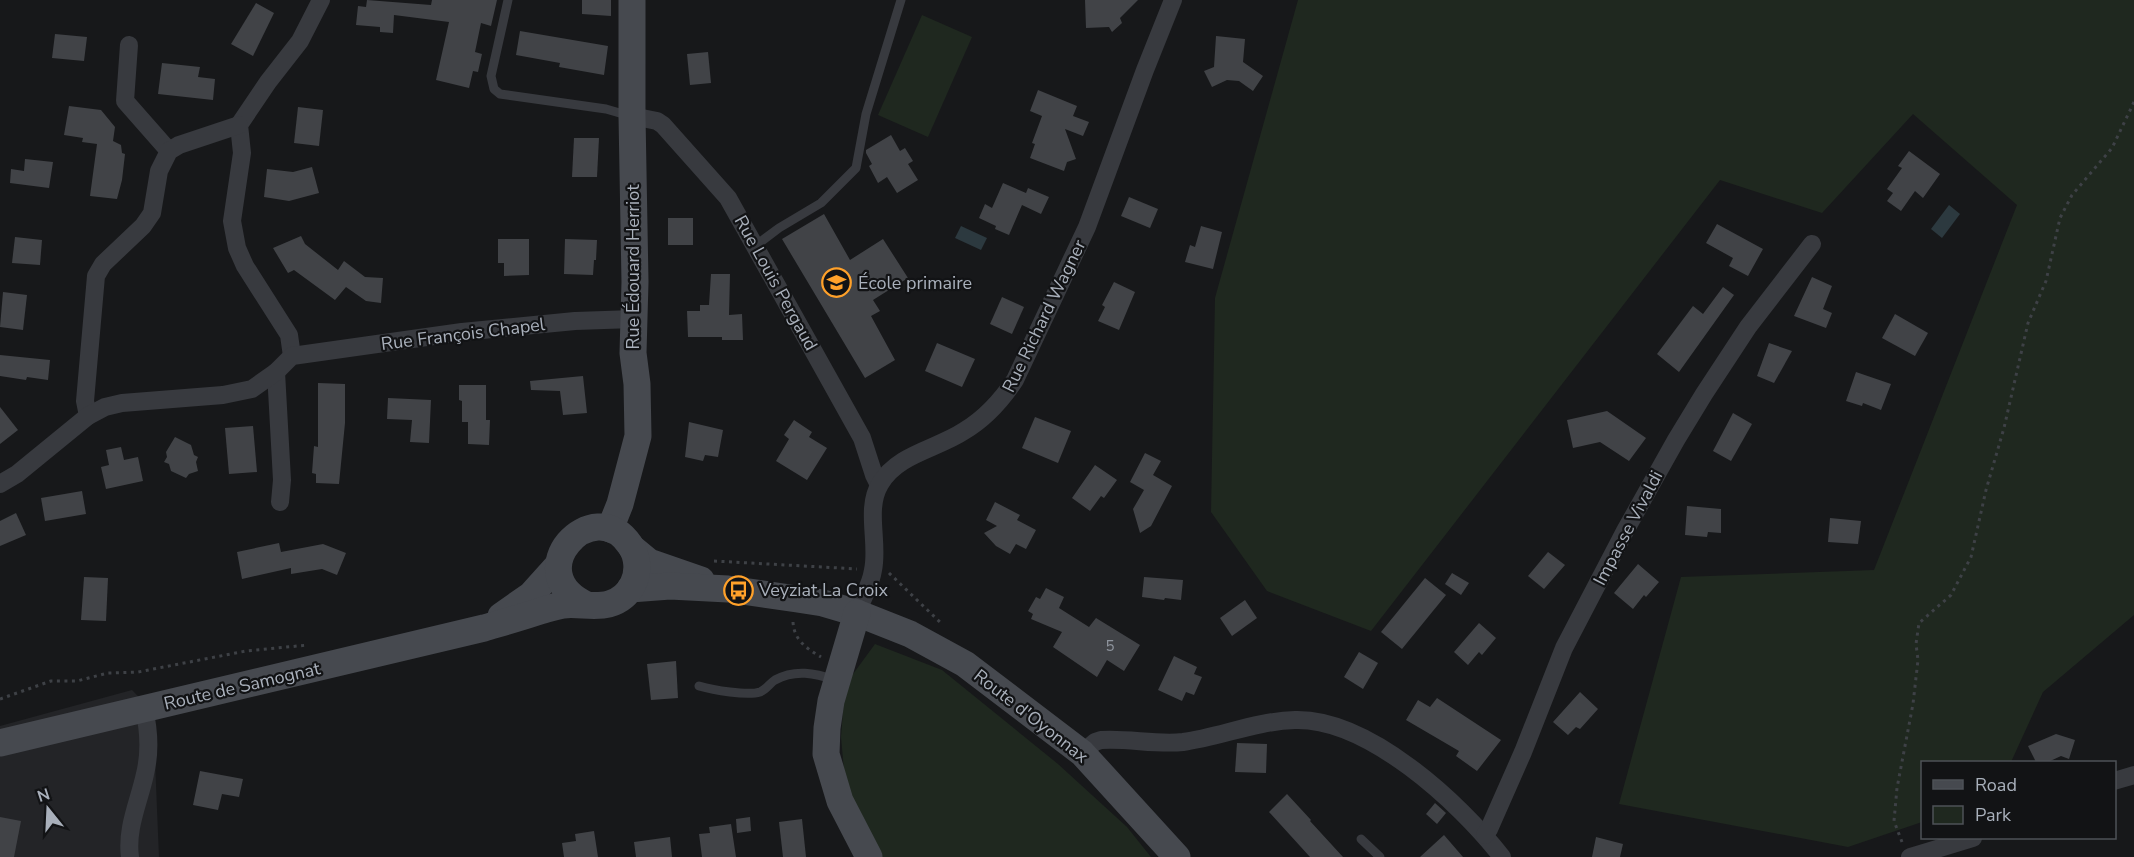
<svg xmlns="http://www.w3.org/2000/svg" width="2134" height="857" viewBox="0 0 2134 857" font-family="'Nunito Sans',sans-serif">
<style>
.built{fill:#232427}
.green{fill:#1f281f}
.water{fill:#2c393f}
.building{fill:#414347}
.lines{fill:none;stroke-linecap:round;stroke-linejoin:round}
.path{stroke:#3e4146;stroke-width:3;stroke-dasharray:3 4.5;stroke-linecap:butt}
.lane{stroke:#383a3f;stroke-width:9}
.street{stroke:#383a3f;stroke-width:18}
.secondary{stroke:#46494f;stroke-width:27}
.labels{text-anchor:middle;stroke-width:4.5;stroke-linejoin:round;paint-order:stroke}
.number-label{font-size:15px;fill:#8f959e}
.street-label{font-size:18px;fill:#a9b0bb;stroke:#121315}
.poi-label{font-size:18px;fill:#a9b0bb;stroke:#121315;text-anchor:start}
</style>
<rect width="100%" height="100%" fill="#17181a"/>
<path class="built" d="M132,690L153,712L159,857H0V726Z"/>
<g class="green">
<path d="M1298,0H2134V615L2043,692L2011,762H1922V822L1848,847L1619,804L1681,577L1874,570L2017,205L1913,114L1822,213L1720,180L1371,631L1267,591L1211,512L1215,298Z"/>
<path d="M922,15L972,37L928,137L878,115Z"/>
<path d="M875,644L942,670L1058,764L1127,827L1151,857H882L846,792L841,737L845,685Z"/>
</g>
<g class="water">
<path d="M1949,205L1960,214L1942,238L1931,229Z"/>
<path d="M961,226L987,238L981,250L955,238Z"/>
</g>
<g class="building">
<path d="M367,0L431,5L432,0H497L491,26L481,23L475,52L482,54L478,72L473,71L469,88L436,80L449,22L394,15L393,33L380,32V27L356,25L358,6L366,7Z"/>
<path d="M582,0H611V16L582,14Z"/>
<path d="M1085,0H1138L1120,18L1122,23L1112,32L1109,27L1086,28Z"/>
<path d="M256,3L274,13L253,56L231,44Z"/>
<path d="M520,31L608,46L604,75L559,67L560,63L516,55Z"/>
<path d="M55,34L87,37L84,61L52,58Z"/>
<path d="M1216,36L1245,39L1243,62L1263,76L1253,91L1239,81L1227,80L1212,87L1204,71L1214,67Z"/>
<path d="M708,52L711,83L690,85L687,54Z"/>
<path d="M162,63L200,67L198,77L215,79L213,100L158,94Z"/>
<path d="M1038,90L1077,106L1073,116L1089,122L1083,136L1065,129L1076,159L1067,162L1064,171L1030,158L1035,144L1032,143L1042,116L1030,111Z"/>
<path d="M69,106L101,110L115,127L113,141L121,145L122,153L125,154L122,180L117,199L90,196L97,144L82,142L83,138L64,135Z"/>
<path d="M298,107L323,110L319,146L294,143Z"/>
<path d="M891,135L900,151L905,148L913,161L908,164L918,180L897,193L887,177L878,183L869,166L872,164L866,153V150Z"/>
<path d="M574,138H599L597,177H572Z"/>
<path d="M1909,151L1940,174L1923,198L1915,191L1901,211L1887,201L1893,193L1887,189L1902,168L1898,166Z"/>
<path d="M25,159L53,162L49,188L10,183L11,169L24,171Z"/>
<path d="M312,167L319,193L289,201L264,197L267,169L293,172Z"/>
<path d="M1003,183L1026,193L1028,188L1049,197L1041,214L1022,205L1009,235L995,229L996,226L979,218L985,204L992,208Z"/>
<path d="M1129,197L1158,209L1150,228L1121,216Z"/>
<path d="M824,214L850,260L883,239L908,278L873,300L880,311L871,316L895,360L865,378L782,239Z"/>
<rect x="668" y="218" width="25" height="27"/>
<path d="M1717,224L1763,249L1748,276L1729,266L1733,258L1706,243Z"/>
<path d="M1201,226L1222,232L1213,269L1185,262L1190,245L1195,247Z"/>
<path d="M301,236L305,244L338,270L344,261L365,277L383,278L381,303L366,301L346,287L335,300L294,270L288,273L273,248Z"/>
<path d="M15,237L42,240L40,265L12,263Z"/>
<path d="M498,239H529V275L504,276V263H498Z"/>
<path d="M565,239L597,240L596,260H594L593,275L564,274Z"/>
<path d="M711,274H730L729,315L742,314L743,340H722V337H688L687,311H700V305H709Z"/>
<path d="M1812,277L1832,286L1823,309L1832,313L1826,328L1794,316Z"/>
<path d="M1114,282L1135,292L1119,330L1098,321L1105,307L1102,305Z"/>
<path d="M1723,287L1734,295L1679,372L1657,354L1693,306L1703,314Z"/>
<path d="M3,292L27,295L23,330L0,327Z"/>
<path d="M1002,297L1024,307L1012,334L990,324Z"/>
<path d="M1895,314L1928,333L1915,356L1882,338Z"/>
<path d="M937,343L975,359L962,387L925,371Z"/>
<path d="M1769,343L1792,351L1774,383L1757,376Z"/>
<path d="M0,355L50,360L48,380L27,377L26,380L0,376Z"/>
<path d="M1856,372L1891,384L1881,410L1863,403L1862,406L1846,401Z"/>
<path d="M583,376L587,413L563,415L560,391L531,390L530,381Z"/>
<path d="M318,383L345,384V423L339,484L316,483V474L312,473L314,446L318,447Z"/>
<path d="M459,385H486V420H490L489,445L468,444V422H462V401L459,400Z"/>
<path d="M388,398L431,400L429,443L410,442L412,420L387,419Z"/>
<path d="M0,407L18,430L0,444Z"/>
<path d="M1607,411L1646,438L1629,461L1600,442L1573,448L1567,420Z"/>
<path d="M1733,413L1752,424L1731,461L1713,451Z"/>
<path d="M1035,417L1071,431L1058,463L1022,448Z"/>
<path d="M794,420L812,432L809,437L827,448L807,480L776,461L789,439L784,435Z"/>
<path d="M689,422L723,430L718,457L705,455L703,461L685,457Z"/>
<path d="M253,426L257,472L229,474L225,428Z"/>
<path d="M175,437L191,445L194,455L198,457L196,462L198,471L189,474L186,478L171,471L169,464L164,462L167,457L166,452Z"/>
<path d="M121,447L124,460L138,457L143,481L106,489L101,467L109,465L106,450Z"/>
<path d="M1145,453L1161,461L1153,475L1172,486L1151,526L1140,533L1133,509L1144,490L1130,482Z"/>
<path d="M1095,465L1117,480L1104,498L1101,496L1090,511L1072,498Z"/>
<path d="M82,491L86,514L45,521L41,498Z"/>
<path d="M995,502L1020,515L1017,520L1036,530L1026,549L1016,544L1010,554L996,546L984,533L997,526L986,520Z"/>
<path d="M1687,506L1721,509V533L1708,532L1707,537L1685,535Z"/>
<path d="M16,513L26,535L0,546V521Z"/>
<path d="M1830,518L1861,521L1858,544L1828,542Z"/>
<path d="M279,543L281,552L323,544L346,553L337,575L322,569L291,574V568L242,579L237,552Z"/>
<path d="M1548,552L1565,565L1544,589L1528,576Z"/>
<path d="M1638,564L1659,582L1646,597L1644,595L1633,609L1614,593Z"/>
<path d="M1452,573L1469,583L1461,595L1445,584Z"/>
<path d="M84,577L108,578L106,621L81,620Z"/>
<path d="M1144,577L1183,580L1181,600L1165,598L1164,600L1142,597Z"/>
<path d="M1425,578L1446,595L1402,649L1381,632Z"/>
<path d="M1046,588L1064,597L1059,608L1089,627L1096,618L1140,645L1124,671L1107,660L1097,677L1053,647L1062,632L1031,619L1033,614L1028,611L1036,597L1040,599Z"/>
<path d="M1245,600L1257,618L1232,636L1220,618Z"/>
<path d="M1479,623L1496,638L1482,655L1479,652L1468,665L1454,652Z"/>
<path d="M1359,652L1378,663L1363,689L1344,677Z"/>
<path d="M1174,656L1197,667L1194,674L1202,677L1194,695L1186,692L1182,701L1158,690Z"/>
<path d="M676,661L678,698L651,700L647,664Z"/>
<path d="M1580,692L1598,709L1580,729L1576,727L1568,735L1553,722Z"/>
<path d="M1437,698L1501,740L1477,771L1456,756L1459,751L1406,720L1418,700L1430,707Z"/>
<path d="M2056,734L2075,740L2069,759L2061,756L2048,762H2036L2028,746Z"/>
<path d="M1237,743L1267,744L1266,773L1235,772Z"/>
<path d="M200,771L243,779L239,797L222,794L218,810L193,805Z"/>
<path d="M1287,794L1311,820L1310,821L1343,857H1310L1269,812Z"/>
<path d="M1435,803L1446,813L1437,824L1426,814Z"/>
<path d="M0,817L21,821L14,857H0Z"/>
<path d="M750,817L751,831L737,833L736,819Z"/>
<path d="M802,819L806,857H783L779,822Z"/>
<path d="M731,824L736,857H702L699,834L710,833L709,827Z"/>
<path d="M594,831L598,857H564L562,843L576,841L575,834Z"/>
<path d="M1444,835L1463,857H1420Z"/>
<path d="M670,837L672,857H636L634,842Z"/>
<path d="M1596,837L1623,844L1620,857H1592Z"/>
</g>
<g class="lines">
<g class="path">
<path d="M714,561L857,569"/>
<path d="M889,573L943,625"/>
<path d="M793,622C794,640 806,648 821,657"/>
<path d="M0,699L51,681H77L108,673L138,672L246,651L308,645"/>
<path d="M1902,842L1894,821L1897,788L1913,704L1918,660L1916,644L1919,623L1951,595L1971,557L1986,490L2004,428L2028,323L2046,281L2060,218L2072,195L2112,148L2134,102"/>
</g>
<g class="lane">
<path d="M508,0L491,76L494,89L500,94L606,109L630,116"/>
<path d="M755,246L779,228L821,203L856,168L866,114L901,0"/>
<path d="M699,686C713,690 747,696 760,692C766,690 770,683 775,680C795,669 815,673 835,680"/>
<path d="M1361,839L1380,857"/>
</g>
<g class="street">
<path d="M129,45L125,101L169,151"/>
<path d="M632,116L657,121L663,125L728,198L862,438L874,475L879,485"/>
<path d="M292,356L289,335L245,266L237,248L232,221L242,153L239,125L268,82L300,41L321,0"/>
<path d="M276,372L282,480L280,502"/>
<path d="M88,416L85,401L96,276L103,264L143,226L152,213L159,171L169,151L179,145L239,125"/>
<path d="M0,484L17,474L88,416L105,407L122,403L223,395L252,389L276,372L292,356L462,332L575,321L634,319"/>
<path d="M857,613C862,599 871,585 873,570C879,543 865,509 880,484C897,454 937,449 964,431C986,418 1001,401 1015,380L1087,227L1145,70L1173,0"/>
<path d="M1082,753L1095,742L1101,740C1128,738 1156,745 1183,742C1220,737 1256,721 1295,720C1368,718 1459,802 1502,857"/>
<path d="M2114,781L2134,775"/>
<path d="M1485,835L1489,829L1523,752L1564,648L1625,531L1676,440L1704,394L1748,327L1812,244"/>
<path d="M130,857C126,828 139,802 145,774C150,753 149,730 144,709"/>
<path d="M1910,857L1973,838"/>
</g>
<g class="secondary">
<path d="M610,529L620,504L638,436L637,384L633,353L635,282L632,116V0"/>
<path d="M632,548L649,562L701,580"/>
<path d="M630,589L670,586L728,589L797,599L823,603L857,613L910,634L965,664L1082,753L1177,857"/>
<path d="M857,613L831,701L827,728L826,754L840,801L869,857"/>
<path d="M501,616L531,595L558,565"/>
<path d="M0,743L484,628C501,623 519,618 537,612C545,610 555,606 563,605C578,603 594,608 609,604C620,601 628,594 633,584C639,572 638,556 630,545C593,491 517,573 587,605"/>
</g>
</g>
<defs>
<symbol id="school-ring" viewBox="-11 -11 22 22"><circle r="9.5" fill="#121315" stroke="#ffa12a" stroke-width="1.5"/><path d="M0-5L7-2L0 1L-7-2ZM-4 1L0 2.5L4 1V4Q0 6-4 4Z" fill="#ffa12a"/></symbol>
<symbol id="bus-ring" viewBox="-11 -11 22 22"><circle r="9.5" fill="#121315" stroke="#ffa12a" stroke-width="1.5"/><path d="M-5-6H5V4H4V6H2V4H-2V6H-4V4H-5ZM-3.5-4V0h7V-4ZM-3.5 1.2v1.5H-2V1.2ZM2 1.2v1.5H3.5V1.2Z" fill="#ffa12a"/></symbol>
</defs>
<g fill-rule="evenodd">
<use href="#school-ring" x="820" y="266" width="33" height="33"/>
<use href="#bus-ring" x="722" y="574" width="33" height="33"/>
</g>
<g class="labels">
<g class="number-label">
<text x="1110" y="651">5</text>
</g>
<g class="street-label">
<text transform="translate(633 267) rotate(-90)" y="6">Rue Édouard Herriot</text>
<text transform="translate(776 283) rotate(61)" y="6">Rue Louis Pergaud</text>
<text transform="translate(1044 316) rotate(-64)" y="6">Rue Richard Wagner</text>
<text transform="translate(463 334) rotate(-7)" y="6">Rue François Chapel</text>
<text transform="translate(1628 528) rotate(-62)" y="6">Impasse Vivaldi</text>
<text transform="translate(242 686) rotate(-13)" y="6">Route de Samognat</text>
<text transform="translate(1031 716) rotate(38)" y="6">Route d'Oyonnax</text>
</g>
<g class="poi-label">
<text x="858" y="289">École primaire</text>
<text x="759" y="596">Veyziat La Croix</text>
</g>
</g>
<rect x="1921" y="761" width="195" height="78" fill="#121315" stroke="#4e5257" stroke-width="1.5"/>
<rect x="1933" y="780" width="30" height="9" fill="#46494f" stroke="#4e5257" stroke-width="1.5"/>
<text x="1975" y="791" font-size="18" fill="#a9b0bb">Road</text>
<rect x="1933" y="806" width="30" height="18" fill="#1f281f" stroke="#4e5257" stroke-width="1.5"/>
<text x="1975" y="821" font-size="18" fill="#a9b0bb">Park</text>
<g transform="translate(48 809) rotate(342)" stroke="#121315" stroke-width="4.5" paint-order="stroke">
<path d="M0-4.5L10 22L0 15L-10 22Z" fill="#a9b0bb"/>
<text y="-9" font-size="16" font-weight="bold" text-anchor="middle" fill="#a9b0bb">N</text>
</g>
</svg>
